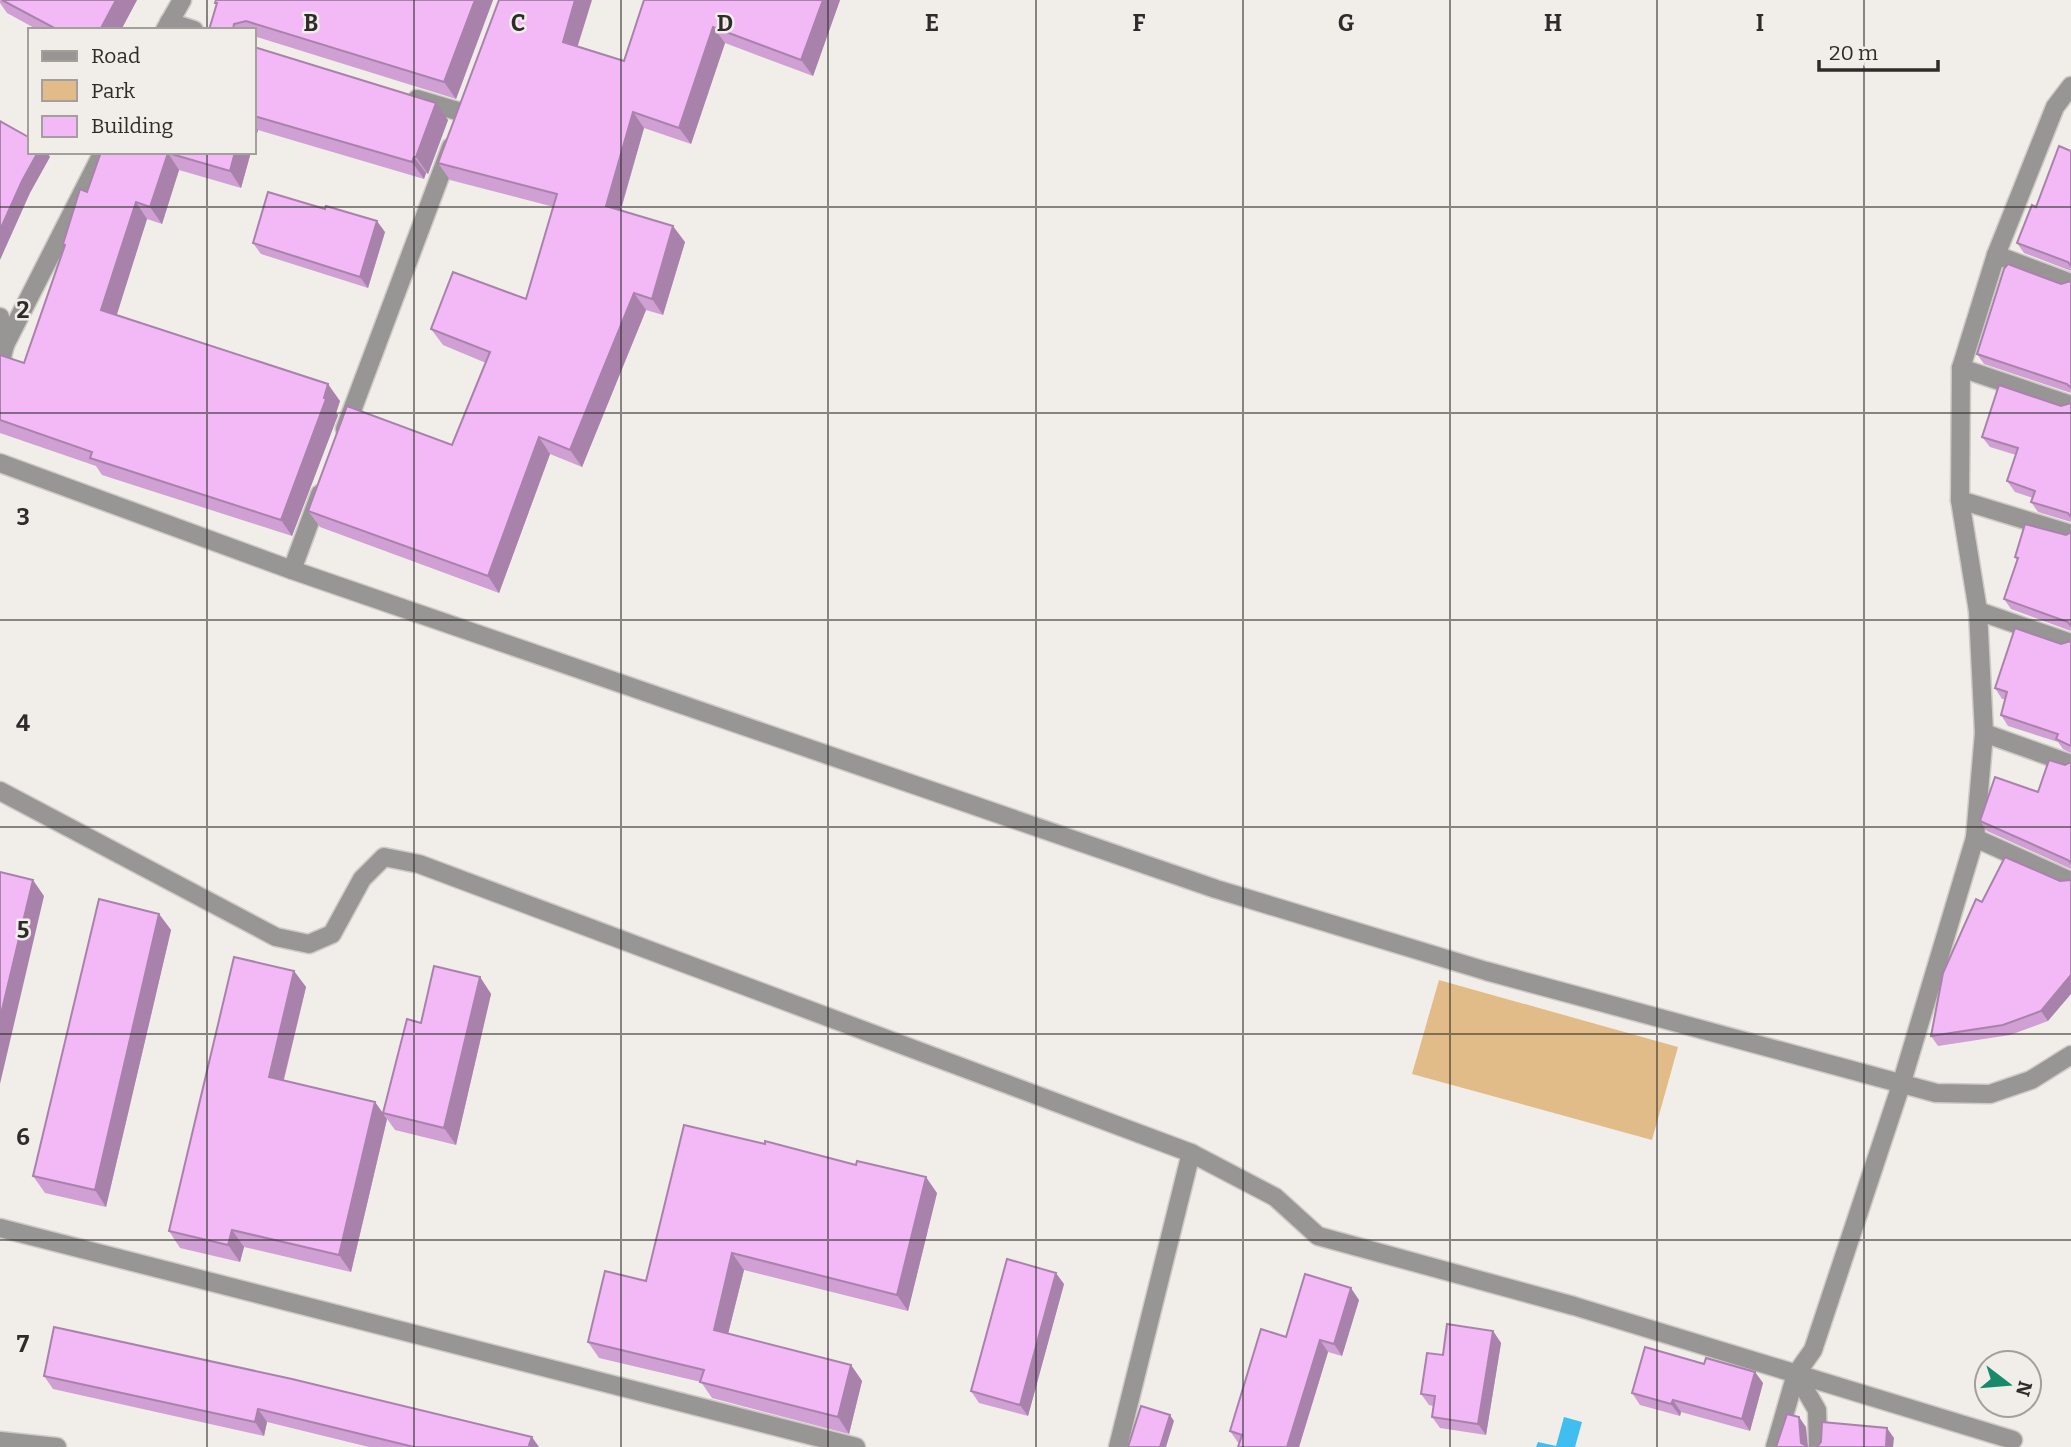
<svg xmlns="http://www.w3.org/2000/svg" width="2071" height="1447" viewBox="0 0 2071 1447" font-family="Bitter,serif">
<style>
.green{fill:#e2bc88}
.water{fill:#41bef0}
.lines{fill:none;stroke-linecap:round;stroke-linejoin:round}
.minor-casing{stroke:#cecac6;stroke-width:21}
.minor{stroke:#989694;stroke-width:18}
.wall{fill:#d09fd4}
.shaded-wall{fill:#a982ac}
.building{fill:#f2b9f6;stroke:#a982ac;stroke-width:2}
.grid{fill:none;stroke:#2e2c2a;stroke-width:2;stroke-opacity:0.55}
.grid-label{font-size:23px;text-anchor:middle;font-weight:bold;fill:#2e2c2a;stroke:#f1ede8;stroke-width:5;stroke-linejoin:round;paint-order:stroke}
</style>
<rect width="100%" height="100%" fill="#f1ede8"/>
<path class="green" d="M1439,980L1678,1047L1652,1140L1412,1074Z"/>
<path class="water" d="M1564,1417L1582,1422L1575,1447H1536L1538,1442L1556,1446Z"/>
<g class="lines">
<defs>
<g id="minor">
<path d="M169,22L194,30"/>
<path d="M165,30L182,0"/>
<path d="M417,99L464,113"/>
<path d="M1996,255L2071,283"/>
<path d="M0,317L5,345L0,365"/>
<path d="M5,345L103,152"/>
<path d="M1961,368L2071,405"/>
<path d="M345,429L451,147"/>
<path d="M0,463L292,570L1216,889L1486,971L1936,1093L1990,1094L2031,1080L2071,1055"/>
<path d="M1960,500L2071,534"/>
<path d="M292,570L320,494"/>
<path d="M1978,611L2071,643"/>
<path d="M1984,733L2071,764"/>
<path d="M0,791L276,937L309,944L332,934L362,879L384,857L419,864L1191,1153L1275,1197L1318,1236L1574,1306L2013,1440"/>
<path d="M1975,838L2071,881"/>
<path d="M0,1228L856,1447"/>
<path d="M1796,1374L1817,1410L1818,1447"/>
<path d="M0,1441L57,1447"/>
<path d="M1118,1447L1191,1153"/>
<path d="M1775,1447L1796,1374L1813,1350L1901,1085L1975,838L1984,733L1978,611L1960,500L1961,368L1996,255L2055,107L2071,86"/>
</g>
</defs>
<use href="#minor" class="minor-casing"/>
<use href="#minor" class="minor"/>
</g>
<g class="wall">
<path d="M0,0H137L121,30H38L7,13L0,3Z"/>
<path d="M216,0H493L456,99L257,37L254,38V30H209L217,5L215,3Z"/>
<path d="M644,0H840L813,76L725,43L691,144L644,128L621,210L685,242L663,315L646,310L582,467L550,454L499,593L320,527L308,511L452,445L486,363L443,345L431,329L526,299L554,207L450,180L438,163L578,46L624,61Z"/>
<path d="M254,47L448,120L428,174L426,173L424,179L258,130L254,144Z"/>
<path d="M2071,151V271L2024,253L2017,243L2036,207Z"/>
<path d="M101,152H251L241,188L179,170L162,224L147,219L116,315L340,401L336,413L338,415L292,536L102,475L96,466L0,433V355L24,363L65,247L63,244L87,192Z"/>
<path d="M385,232L368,288L261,254L253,243Z"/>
<path d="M2071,281V393L1984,364L1977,354L2061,284Z"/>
<path d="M2071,403V522L2038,512L2031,502L2033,498L2015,492L2007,481L2016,455L1990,447L1982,437L2061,406Z"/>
<path d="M2071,532V631L2011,609L2004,599L2017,560L2015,557Z"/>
<path d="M2071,641V753L2063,749L2058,742L2008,726L2001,715L2005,699H2002L1995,688L2061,644Z"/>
<path d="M2071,762V869L1987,831L1980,821L2038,792L2065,765Z"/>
<path d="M2070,880L2048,1021L2010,1035L1938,1046L1931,1036L1982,902L2060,881Z"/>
<path d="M159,914L171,930L106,1207L45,1193L33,1176Z"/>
<path d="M294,971L306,987L284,1080L375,1102L387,1119L351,1272L244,1247L240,1262L180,1248L169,1231Z"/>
<path d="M480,977L491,994L456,1145L395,1130L383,1113L421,1023Z"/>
<path d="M765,1144L937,1193L908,1311L744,1270L728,1334L851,1365L862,1381L849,1434L712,1398L701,1382L599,1358L588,1342L646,1281Z"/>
<path d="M1064,1284L1028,1416L979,1403L971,1391Z"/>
<path d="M1359,1300L1342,1356L1328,1352L1299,1447H1238L1239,1444L1230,1431L1286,1337Z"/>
<path d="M1493,1331L1501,1343L1486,1435L1440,1428L1432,1417L1433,1406L1429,1405L1421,1394L1443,1355Z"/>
<path d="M1704,1364L1755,1372L1763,1383L1750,1431L1681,1412L1680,1416L1640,1405L1632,1393Z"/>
<path d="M44,1376L539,1447H369L267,1422L264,1436L53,1389Z"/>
</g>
<g class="shaded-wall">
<path d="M116,0H137L121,30H100Z"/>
<path d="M475,0H493L456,99L444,82Z"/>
<path d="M575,0H592L574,58L563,42Z"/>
<path d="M823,0H840L813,76L801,60Z"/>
<path d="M713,27L725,43L691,144L679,128Z"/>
<path d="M436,103L448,120L428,174L416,157Z"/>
<path d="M633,112L644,128L617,222L606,206Z"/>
<path d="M254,124L258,130L254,144Z"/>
<path d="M38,152H47L50,157L30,193L0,260V230L22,181Z"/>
<path d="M235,152H251L241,188L230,171Z"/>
<path d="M168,153L179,170L162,224L150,207Z"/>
<path d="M414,157L426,173L424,179L412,162Z"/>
<path d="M136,202L147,219L113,327L101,310Z"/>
<path d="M377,221L385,232L368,288L360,277Z"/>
<path d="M673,226L685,242L663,315L652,299Z"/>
<path d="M634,293L646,310L582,467L570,450Z"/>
<path d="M328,384L340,401L336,413L338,415L292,536L281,520Z"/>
<path d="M539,437L550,454L499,593L488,576Z"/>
<path d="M33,880L44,896L0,1084V1018Z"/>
<path d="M159,914L171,930L106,1207L95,1190Z"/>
<path d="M294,971L306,987L280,1094L269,1077Z"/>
<path d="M2071,975V994L2048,1021L2041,1011Z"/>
<path d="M480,977L491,994L456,1145L444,1128Z"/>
<path d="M375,1102L387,1119L351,1272L339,1255Z"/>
<path d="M926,1177L937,1193L908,1311L897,1295Z"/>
<path d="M232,1230L244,1247L240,1262L228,1245Z"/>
<path d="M732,1253L744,1270L725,1346L714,1330Z"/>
<path d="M1056,1273L1064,1284L1028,1416L1020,1405Z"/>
<path d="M1351,1288L1359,1300L1342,1356L1334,1344Z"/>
<path d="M1493,1331L1501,1343L1486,1435L1478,1424Z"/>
<path d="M1320,1340L1328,1352L1299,1447H1287Z"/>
<path d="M851,1365L862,1381L849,1434L838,1417Z"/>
<path d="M1755,1372L1763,1383L1750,1431L1742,1419Z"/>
<path d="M1673,1400L1681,1412L1680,1416L1671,1404Z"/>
<path d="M258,1409L267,1422L264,1436L255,1422Z"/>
<path d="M1170,1415L1174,1421L1166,1447H1160Z"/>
<path d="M1799,1417L1806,1427L1808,1447L1801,1443Z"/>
<path d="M1887,1428L1894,1438L1893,1447H1886Z"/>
<path d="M532,1437L539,1447H531L529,1445Z"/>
</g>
<g class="building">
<path d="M2,0H116L100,30H58Z"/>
<path d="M216,0H475L444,82L246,21L234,24L233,30H209L217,3H215Z"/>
<path d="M499,0H575L563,42L624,61L644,0H823L801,60L713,27L679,128L633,112L606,206L673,226L652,299L634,293L570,450L539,437L488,576L308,511L347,406L452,445L490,352L431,329L453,272L526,299L557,194L438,163Z"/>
<path d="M254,47L436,103L416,157H414L412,162L254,116Z"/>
<path d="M0,121L30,138V152H38L22,181L0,230Z"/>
<path d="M2059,146L2071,151V266L2068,262L2017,243L2032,205L2036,207Z"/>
<path d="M101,152H235L230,171L168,153L150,207L136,202L101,310L328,384L324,398L326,399L281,520L90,458L92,452L0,420V355L24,363L65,245L63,244L80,189L87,192Z"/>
<path d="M268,192L325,209L326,206L377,221L360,277L253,243Z"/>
<path d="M2008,264L2061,284L2071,281V388L2067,384L1977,354L2004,269Z"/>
<path d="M1999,385L2061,406L2071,403V517L2068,513L2031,502L2035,491L2007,481L2018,448L1982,437Z"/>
<path d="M2025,524L2066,535L2071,532V626L2068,622L2004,599L2018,558L2015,557Z"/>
<path d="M2015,628L2061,644L2071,641V746L2056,739L2058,734L2001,715L2007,692L1995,688Z"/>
<path d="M2049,760L2065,765L2071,762V863L2068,860L1980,821L1995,777L2038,792Z"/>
<path d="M2005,857L2060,881L2070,880L2071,879V975L2041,1011L2003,1025L1931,1036L1943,973L1976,899L1982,902Z"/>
<path d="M0,872L33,880L0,1018Z"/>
<path d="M99,899L159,914L95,1190L33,1176Z"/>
<path d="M234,957L294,971L269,1077L375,1102L339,1255L232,1230L228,1245L169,1231Z"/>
<path d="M434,966L480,977L444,1128L383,1113L407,1019L421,1023Z"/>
<path d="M684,1125L765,1144V1141L856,1165L857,1161L926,1177L897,1295L732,1253L714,1330L851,1365L838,1417L700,1382L704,1370L588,1342L605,1271L646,1281Z"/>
<path d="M1007,1259L1056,1273L1020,1405L971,1391Z"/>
<path d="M1305,1274L1351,1288L1334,1344L1320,1340L1287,1447H1238L1242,1435L1230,1431L1261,1329L1286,1337Z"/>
<path d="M1447,1324L1493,1331L1478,1424L1432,1417L1435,1396L1421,1394L1427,1353L1443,1355Z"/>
<path d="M54,1327L292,1379L532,1437L529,1445L536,1447H414L258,1409L255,1422L44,1376Z"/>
<path d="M1645,1347L1704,1364L1706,1358L1755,1372L1742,1419L1673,1400L1671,1404L1632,1393Z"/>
<path d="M1141,1406L1170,1415L1160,1447H1128Z"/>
<path d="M1787,1414L1799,1417L1801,1443L1808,1447H1776Z"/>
<path d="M1822,1422L1887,1428L1886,1447H1817L1821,1442Z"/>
</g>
<path class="grid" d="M207,0V30M414,0V1447M621,0V1447M828,0V1447M1036,0V1447M1243,0V1447M1450,0V1447M1657,0V1447M1864,0V1447M207,152V1447M0,207H2071M0,413H2071M0,620H2071M0,827H2071M0,1034H2071M0,1240H2071"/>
<g class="grid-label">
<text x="311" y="31">B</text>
<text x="518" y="31">C</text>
<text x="725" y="31">D</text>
<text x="932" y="31">E</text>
<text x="1139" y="31">F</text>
<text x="1346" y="31">G</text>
<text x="1553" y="31">H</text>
<text x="1760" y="31">I</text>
<text x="23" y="318">2</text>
<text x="23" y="525">3</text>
<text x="23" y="731">4</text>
<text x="23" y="938">5</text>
<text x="23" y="1145">6</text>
<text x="23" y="1352">7</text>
</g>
<rect x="28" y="28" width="228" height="126" fill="#f1ede8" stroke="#a3a09c" stroke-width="2"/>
<rect x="42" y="51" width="35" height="10" fill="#989694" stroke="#a3a09c" stroke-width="2"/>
<text x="91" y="63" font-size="21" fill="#2e2c2a">Road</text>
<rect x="42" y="80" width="35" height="21" fill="#e2bc88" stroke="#a3a09c" stroke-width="2"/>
<text x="91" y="98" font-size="21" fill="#2e2c2a">Park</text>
<rect x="42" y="116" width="35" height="21" fill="#f2b9f6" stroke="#a3a09c" stroke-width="2"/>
<text x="91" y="133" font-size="21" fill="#2e2c2a">Building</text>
<g transform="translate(2008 1384) rotate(106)"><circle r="33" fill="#f1ede8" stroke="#a3a09c" stroke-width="2"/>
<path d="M0-5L12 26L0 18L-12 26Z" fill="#188a6b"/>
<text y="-10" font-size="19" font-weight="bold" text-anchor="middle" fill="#2e2c2a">N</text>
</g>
<path d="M1819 60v10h119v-10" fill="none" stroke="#2e2c2a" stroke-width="3.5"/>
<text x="1829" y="60" font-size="21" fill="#2e2c2a" stroke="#f1ede8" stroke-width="5" paint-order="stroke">20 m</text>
</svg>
